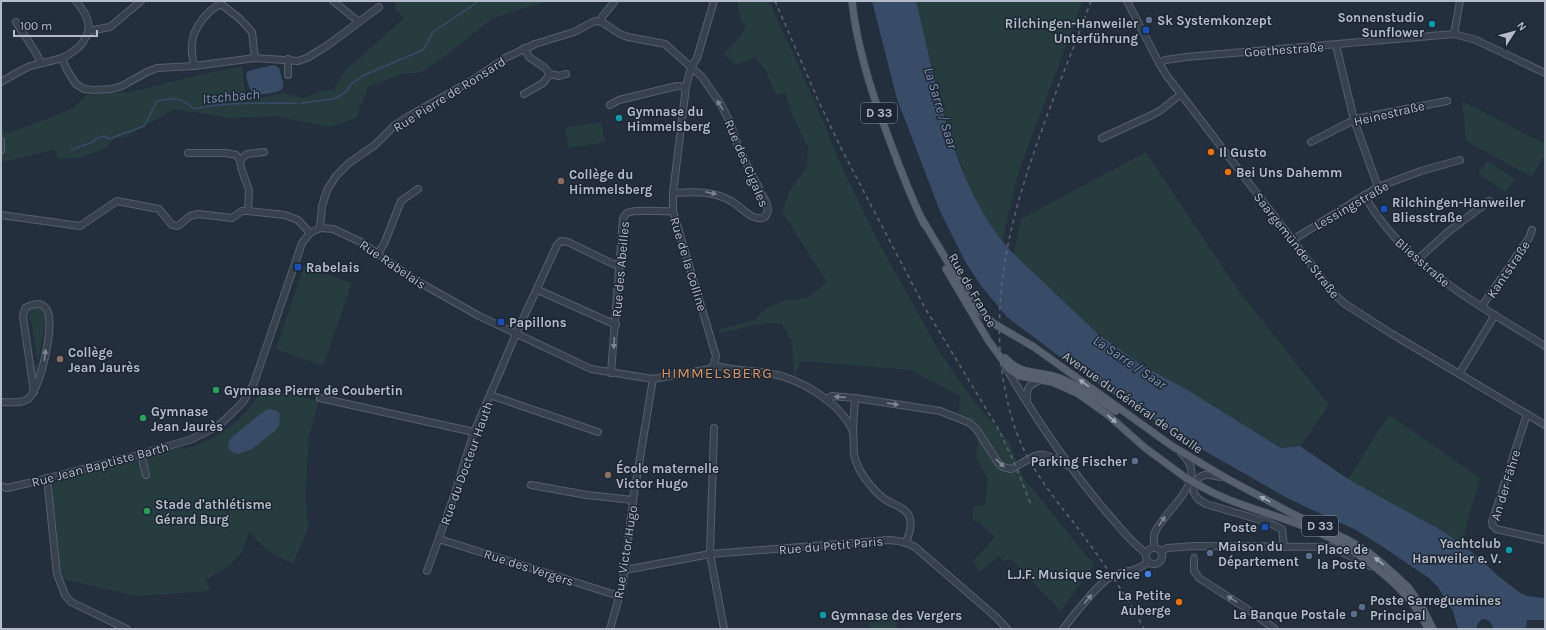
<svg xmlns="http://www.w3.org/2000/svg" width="1546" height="630" viewBox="0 0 1546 630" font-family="Karla,sans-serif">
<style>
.green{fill:#263c3f}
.water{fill:#394c67}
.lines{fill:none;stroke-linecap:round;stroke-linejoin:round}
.stream{stroke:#394c67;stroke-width:1.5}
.minor-tunnel{stroke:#3a4453;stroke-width:6;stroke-dasharray:6 3;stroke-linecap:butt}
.minor-casing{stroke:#565f6c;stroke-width:8}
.major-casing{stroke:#414a57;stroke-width:8}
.minor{stroke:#38414e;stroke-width:6}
.major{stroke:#56606e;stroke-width:7}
.rail{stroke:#5a6575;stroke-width:1.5;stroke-dasharray:4 4;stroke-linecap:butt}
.major-bridge-casing{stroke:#414a57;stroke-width:8;stroke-linecap:butt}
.major-bridge{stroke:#56606e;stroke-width:7}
.oneway{fill:#7c8592}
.oneway2{fill:#a1aab7}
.service-dot{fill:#5c6f8a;stroke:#1d2633;stroke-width:1.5}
.culture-dot{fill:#0f9aa8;stroke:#1d2633;stroke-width:1.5}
.transit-dot{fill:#1a4fb4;stroke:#1d2633;stroke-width:1.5}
.food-dot{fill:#e8710a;stroke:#1d2633;stroke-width:1.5}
.education-dot{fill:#8d6e63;stroke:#1d2633;stroke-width:1.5}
.leisure-dot{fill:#2e9e5b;stroke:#1d2633;stroke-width:1.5}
.shop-dot{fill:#3f7fe0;stroke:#1d2633;stroke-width:1.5}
.labels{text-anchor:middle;stroke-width:3;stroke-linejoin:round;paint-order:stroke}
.shield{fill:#1d2633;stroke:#878f9c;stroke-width:1}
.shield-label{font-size:12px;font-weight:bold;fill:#b4bcc9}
.poi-label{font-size:13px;font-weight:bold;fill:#b4bcc9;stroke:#1d2633;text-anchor:start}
.street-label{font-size:13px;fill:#b4bcc9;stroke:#1d2633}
.water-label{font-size:14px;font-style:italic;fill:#7c92b1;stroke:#1d2633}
.quarter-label{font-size:15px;letter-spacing:1px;fill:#d59563;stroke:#1d2633}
</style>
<rect width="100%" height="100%" fill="#242f3e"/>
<g class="green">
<path d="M394,1H548L493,18L449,53L420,73H404L368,87L356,118L329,127L275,116L230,118L174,109L126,137L115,138L104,149L78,158L59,159L54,150L1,162V117L4,135L54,116L73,108L87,95L130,92L173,81L242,66L245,91L255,99L284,93L303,98L323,91L334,89L344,72L404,18L396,9Z"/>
<path d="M737,1H769L818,109L844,172L878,241L940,353L973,400L1008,440L1023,477L1094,565L1061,611L1010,558L1005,562L999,556L980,572L973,561L995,537L979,522L973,520V507L985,504L988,479L976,458L978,440L977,422L959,413L960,396L910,370L801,361L794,377L792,341L781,323H766L720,333L718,330L754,320L766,309L783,301L807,298L827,282L782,212L789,192L807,166L808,148L792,114L785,92L776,95L765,69L755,57L736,65L724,54L740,37L746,25L741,21Z"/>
<path d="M916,1H1083L1018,173L1002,243C997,234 990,226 985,217C948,151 935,74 916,1Z"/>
<path d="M1462,101L1545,144V154L1532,177L1466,141Z"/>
<path d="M601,122L605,142L569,148L565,128Z"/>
<path d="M1146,152L1239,291L1329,405L1300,446L1281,448L1186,389L1143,366L1098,334L1014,254L1021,219Z"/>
<path d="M1487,161L1515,179L1506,192L1478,174Z"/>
<path d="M304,266L352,283L323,366L276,349Z"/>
<path d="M34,308L42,309L44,316H46L38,364L37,376L35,377L33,365L38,363L31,320H29V312Z"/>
<path d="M262,388L319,401L309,436L305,498L308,528L293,564C277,556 259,547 250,531L242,552L230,565L206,580L210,591L137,596L62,579L52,488L54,483L60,479L137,459L138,462L150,459L149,456L183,447L184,449C219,439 245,421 262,388Z"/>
<path d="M1389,415L1480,478L1467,521L1463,545L1446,533L1348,479Z"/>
<path d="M871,614L898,619L896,629H869Z"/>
</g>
<g class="water">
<path d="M872,1H916C937,84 953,191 1014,254L1098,334L1143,366L1186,389L1281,448L1300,446L1348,479L1446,533L1478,557L1498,576L1519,592L1527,596L1545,598V620H1527L1526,629H1493C1492,622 1488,619 1482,619L1477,625V629H1458L1453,611L1438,587L1429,578L1380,545L1356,530L1289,499L1189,442L1125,402L1064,360L1007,317L982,287L966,263L940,211L897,99Z"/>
<path d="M274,65L279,68L283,82V88C279,92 276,92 271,93C259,95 251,98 248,83C247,79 245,75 248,71Z"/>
<path d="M269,409L275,410L280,414L279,426L276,430L252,449L238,454L231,451L228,447L229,441L233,436L263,412Z"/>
</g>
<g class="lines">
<g class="stream">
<path d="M301,103L334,99L346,92L351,84L362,76L423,50L433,32L479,1"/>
<path d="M71,150L93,142L96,139L104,136L109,139L144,126L157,101C172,98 182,97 194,109C228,101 262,104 297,103"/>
</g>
<path class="minor-tunnel" d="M1194,559V551"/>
<defs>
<g id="minor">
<path d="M333,1L359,22"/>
<path d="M714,1L697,58L691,67L686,87L673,193V211L716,356L714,365"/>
<path d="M1127,1L1159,63L1167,76L1333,293L1345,304L1392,334L1545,425"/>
<path d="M16,22L36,53L41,63"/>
<path d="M602,22V17L615,1"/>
<path d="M89,31L110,27L141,1"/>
<path d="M1454,34L1460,1"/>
<path d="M1336,45L1354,120L1378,187"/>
<path d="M524,48L529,57L545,68L550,74L559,76L566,74"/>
<path d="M62,58L67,70L76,84L84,89L94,90L112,89L122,86L147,72L157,68L194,66L255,58L298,61L307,58L328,45L379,7"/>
<path d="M288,59V75"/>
<path d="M1159,63L1165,60L1186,57L1454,34L1476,40L1545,73"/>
<path d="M194,66C193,59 191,51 192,44C193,29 207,10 221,4L240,19L252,32L255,58"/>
<path d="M1,82C10,77 19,71 28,67C39,63 50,62 61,58C68,56 74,51 79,47C95,30 89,17 76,1"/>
<path d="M524,94L543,83L550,74"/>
<path d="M610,105L619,100L677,86L686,87"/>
<path d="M1102,138L1152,115L1161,110L1181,94"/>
<path d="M1,141V150"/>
<path d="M1311,142L1348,123L1360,118L1447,101"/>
<path d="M188,153H226L236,155L240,160"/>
<path d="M1364,195C1404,266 1479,305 1545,346"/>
<path d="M248,211L249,190L241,168L240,160L247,154L264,152"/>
<path d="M1,215L80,226L117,201L159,209L172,225L178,226L190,216L198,214L232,218L242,211H248L285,215L298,220L310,233"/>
<path d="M320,228L322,206L327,190L336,176L349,163L375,145L395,125L409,116L471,81L507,57L535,44L574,32L595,21L602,22L620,34L628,37L665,44L702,77L720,103L730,122L738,147L767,204L768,211L765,217C753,223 742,207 731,201C712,190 693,192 673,193"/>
<path d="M1291,241L1378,187L1421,171L1460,160"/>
<path d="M378,253L384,244L401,201L418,189"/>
<path d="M1417,260L1448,232L1489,201"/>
<path d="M538,290L616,325"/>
<path d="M1482,306L1529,238L1532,230"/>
<path d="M1005,366C1035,418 1069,468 1108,514C1120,527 1131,543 1146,553"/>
<path d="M611,373L623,218C624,217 626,214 627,213C632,209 664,212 673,211"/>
<path d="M1459,374L1495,315"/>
<path d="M490,395L598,432"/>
<path d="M320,398L474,432"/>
<path d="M826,399L832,396L855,398L940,411L970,423L977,430L999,464L1003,467L1011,469C1042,453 1035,448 1069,466"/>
<path d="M1027,400C1026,388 1029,385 1040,380"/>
<path d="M1,402C9,402 21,404 28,399C41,388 55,324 47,310C42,301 32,304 25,308L23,317L34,392"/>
<path d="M1527,414L1492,522L1493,526L1496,529L1545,540"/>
<path d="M714,428L710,554L724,629"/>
<path d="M853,431L855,398"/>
<path d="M141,454L146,475"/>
<path d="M1223,477C1213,477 1203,470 1197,481C1195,485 1193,489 1194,493L1198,499L1206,504L1267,522L1282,529L1284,547"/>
<path d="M47,478L57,574L65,595L71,602L127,629"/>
<path d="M531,485L587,495L633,500"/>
<path d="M1,486L7,488L33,482L145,453L192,439L218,426L231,414L243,402L254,383L302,243L310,233L320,228L333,229L361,242L410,277L479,316L591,369L653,379L709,369L714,365C732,371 750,370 768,373C799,378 838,401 852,429C855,436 853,446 854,454C856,465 863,477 871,486C875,491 880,496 886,500C894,505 907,508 910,518C912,526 909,535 906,542"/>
<path d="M439,539L619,596"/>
<circle cx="1154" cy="556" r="8"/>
<path d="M1154,548C1154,543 1153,537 1155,532C1166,508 1212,480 1181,453"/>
<path d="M1161,552L1167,548L1194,546L1331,547L1370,566"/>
<path d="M1194,559V571L1199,578L1244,607L1275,629"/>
<path d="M625,570L710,554L889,540C900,541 906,542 915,547L996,617L1007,629"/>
<path d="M427,571L453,499L474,432L516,334L557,245L561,241L568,242L613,264L619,265"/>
<path d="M610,629L623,583L633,500L653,379"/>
<path d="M1063,629C1073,616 1096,586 1109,578C1122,570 1136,573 1148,562"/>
</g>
<g id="major">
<path d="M852,1C857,48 871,92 888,136C899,166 910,195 924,224"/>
<path d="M922,219L971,301L983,315L996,325L1034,347L1172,446L1224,477L1291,513L1348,540L1368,552L1383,564L1408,587L1421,605L1433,629"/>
<path d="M946,269L988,340L1009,369L1020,376L1052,382L1077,393L1108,415L1144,447L1186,478"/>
<path d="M1005,358C1024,378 1040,369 1062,379C1081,388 1099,400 1116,411"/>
<path d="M1204,488C1240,508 1281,515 1318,532C1343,543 1366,558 1387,577C1403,591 1419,609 1428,629"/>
</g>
</defs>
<use href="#minor" class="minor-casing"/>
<use href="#major" class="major-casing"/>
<use href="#minor" class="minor"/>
<use href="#major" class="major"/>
<g class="rail">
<path d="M775,1L818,100L842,150L925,308L999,430L1016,467L1032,507"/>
<path d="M1091,1C1077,39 1062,76 1048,113C1017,198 993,272 1001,364C1005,396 1012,427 1027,456C1040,480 1057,502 1074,523C1099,557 1125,592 1144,629"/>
</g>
<defs>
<path id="major-bridge" d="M1186,478L1204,488"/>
</defs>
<use href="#major-bridge" class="major-bridge-casing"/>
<use href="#major-bridge" class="major-bridge"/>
</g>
<defs><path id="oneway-solid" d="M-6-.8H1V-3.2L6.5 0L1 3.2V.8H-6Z"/></defs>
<g class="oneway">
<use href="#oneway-solid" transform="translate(720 105) rotate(-121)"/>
<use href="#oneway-solid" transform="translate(711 193) rotate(12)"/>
<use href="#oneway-solid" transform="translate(614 343) rotate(94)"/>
<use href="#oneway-solid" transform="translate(45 355) rotate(-83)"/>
<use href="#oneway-solid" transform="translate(840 397) rotate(-176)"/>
<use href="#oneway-solid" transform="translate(893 404) rotate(9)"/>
<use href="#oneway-solid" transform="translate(1000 463) rotate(44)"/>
<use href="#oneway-solid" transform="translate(1162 521) rotate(-57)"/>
<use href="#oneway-solid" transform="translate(1088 599) rotate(-49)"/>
<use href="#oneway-solid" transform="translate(1232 599) rotate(-148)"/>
</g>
<g class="oneway2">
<use href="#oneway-solid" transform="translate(1084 383) rotate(-144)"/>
<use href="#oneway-solid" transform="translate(1112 419) rotate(41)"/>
<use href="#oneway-solid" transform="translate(1265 499) rotate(-152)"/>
<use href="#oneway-solid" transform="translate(1379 561) rotate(-141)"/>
</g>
<g class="service-dot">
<circle cx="1149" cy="20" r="4"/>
<circle cx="1135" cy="461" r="4"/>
<circle cx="1210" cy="553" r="4"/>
<circle cx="1309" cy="556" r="4"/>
<circle cx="1362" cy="607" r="4"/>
<circle cx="1354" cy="614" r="4"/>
</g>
<g class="culture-dot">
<circle cx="1432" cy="24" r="4"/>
<circle cx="619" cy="118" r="4"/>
<circle cx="1509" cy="550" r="4"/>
<circle cx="823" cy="615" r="4"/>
</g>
<g class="transit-dot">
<rect x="1142" y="26" width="8" height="8" rx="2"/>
<rect x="1380" y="205" width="8" height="8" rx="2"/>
<rect x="294" y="263" width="8" height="8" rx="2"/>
<rect x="497" y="318" width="8" height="8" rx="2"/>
<rect x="1261" y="523" width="8" height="8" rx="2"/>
</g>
<g class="food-dot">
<circle cx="1211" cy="152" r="4"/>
<circle cx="1228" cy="172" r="4"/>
<circle cx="1179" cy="602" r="4"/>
</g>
<g class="education-dot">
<circle cx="561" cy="181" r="4"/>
<circle cx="60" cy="359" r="4"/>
<circle cx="608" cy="475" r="4"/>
</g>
<g class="leisure-dot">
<circle cx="216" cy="390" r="4"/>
<circle cx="143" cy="418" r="4"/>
<circle cx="147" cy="511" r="4"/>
</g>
<circle class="shop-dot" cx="1148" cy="574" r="4"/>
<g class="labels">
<g class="shield">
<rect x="861" y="103" width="36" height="20" rx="3"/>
<rect x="1302" y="516" width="36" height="20" rx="3"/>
</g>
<g class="shield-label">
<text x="879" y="117">D 33</text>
<text x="1320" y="530">D 33</text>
</g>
<g class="poi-label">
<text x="1424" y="22" text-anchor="end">Sonnenstudio<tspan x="1424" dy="15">Sunflower</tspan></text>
<text x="1157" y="25">Sk Systemkonzept</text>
<text x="1138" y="28" text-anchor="end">Rilchingen-Hanweiler<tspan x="1138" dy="15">Unterführung</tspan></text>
<text x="627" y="116">Gymnase du<tspan x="627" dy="15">Himmelsberg</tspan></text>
<text x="1219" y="157">Il Gusto</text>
<text x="1236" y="177">Bei Uns Dahemm</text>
<text x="569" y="179">Collège du<tspan x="569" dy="15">Himmelsberg</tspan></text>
<text x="1392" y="207">Rilchingen-Hanweiler<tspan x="1392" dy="15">Bliesstraße</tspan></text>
<text x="306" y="272">Rabelais</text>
<text x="509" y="327">Papillons</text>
<text x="68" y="357">Collège<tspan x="68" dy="15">Jean Jaurès</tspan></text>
<text x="224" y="395">Gymnase Pierre de Coubertin</text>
<text x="151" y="416">Gymnase<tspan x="151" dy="15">Jean Jaurès</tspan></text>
<text x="1127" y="466" text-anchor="end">Parking Fischer</text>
<text x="616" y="473">École maternelle<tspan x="616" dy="15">Victor Hugo</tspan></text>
<text x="155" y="509">Stade d'athlétisme<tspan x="155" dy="15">Gérard Burg</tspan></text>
<text x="1257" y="532" text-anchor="end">Poste</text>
<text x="1501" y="548" text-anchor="end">Yachtclub<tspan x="1501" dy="15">Hanweiler e. V.</tspan></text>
<text x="1218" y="551">Maison du<tspan x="1218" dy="15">Département</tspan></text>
<text x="1317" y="554">Place de<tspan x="1317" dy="15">la Poste</tspan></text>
<text x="1140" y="579" text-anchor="end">L.J.F. Musique Service</text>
<text x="1171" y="600" text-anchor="end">La Petite<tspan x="1171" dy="15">Auberge</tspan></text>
<text x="1370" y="605">Poste Sarreguemines<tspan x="1370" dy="15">Principal</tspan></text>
<text x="1346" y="619" text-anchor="end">La Banque Postale</text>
<text x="831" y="620">Gymnase des Vergers</text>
</g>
<g class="street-label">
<text transform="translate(1284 49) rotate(-4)" y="5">Goethestraße</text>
<text transform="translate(449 94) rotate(-32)" y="5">Rue Pierre de Ronsard</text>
<text transform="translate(1389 113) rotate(-13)" y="5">Heinestraße</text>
<text transform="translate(747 163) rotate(67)" y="5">Rue des Cigales</text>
<text transform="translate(1351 205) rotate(-30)" y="5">Lessingstraße</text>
<text transform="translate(1297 245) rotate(52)" y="5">Saargemünder Straße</text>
<text transform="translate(1423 262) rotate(41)" y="5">Bliesstraße</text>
<text transform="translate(393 264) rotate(34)" y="5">Rue Rabelais</text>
<text transform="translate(689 264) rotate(73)" y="5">Rue de la Colline</text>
<text transform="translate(620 269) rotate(-85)" y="5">Rue des Abeilles</text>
<text transform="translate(1508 269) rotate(-56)" y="5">Kantstraße</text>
<text transform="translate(973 290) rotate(60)" y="5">Rue de France</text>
<text transform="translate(1133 402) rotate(35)" y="5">Avenue du Général de Gaulle</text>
<text transform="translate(466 463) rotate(-70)" y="5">Rue du Docteur Hauth</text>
<text transform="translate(100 464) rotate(-15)" y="5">Rue Jean Baptiste Barth</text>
<text transform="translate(1505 485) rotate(-73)" y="5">An der Fähre</text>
<text transform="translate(831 545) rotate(-5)" y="5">Rue du Petit Paris</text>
<text transform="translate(625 552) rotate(-81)" y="5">Rue Victor Hugo</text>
<text transform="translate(529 567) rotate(18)" y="5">Rue des Vergers</text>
</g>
<g class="water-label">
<text transform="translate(231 96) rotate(-5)" y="5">Itschbach</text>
<text transform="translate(941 108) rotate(73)" y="5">La Sarre / Saar</text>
<text transform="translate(1130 362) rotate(34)" y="5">La Sarre / Saar</text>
</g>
<g class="quarter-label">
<text x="717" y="378">HIMMELSBERG</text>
</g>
</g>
<rect width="1546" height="630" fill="none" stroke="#b4bcc9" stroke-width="4"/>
<g transform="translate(1514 32) rotate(54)" stroke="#1d2633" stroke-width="3" paint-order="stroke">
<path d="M0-3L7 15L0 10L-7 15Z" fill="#b4bcc9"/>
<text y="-6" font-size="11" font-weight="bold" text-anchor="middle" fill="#b4bcc9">N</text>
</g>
<path d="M14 30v6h83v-6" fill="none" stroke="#b4bcc9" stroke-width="2"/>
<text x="20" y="30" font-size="12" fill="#b4bcc9" stroke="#1d2633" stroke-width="3" paint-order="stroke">100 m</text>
</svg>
